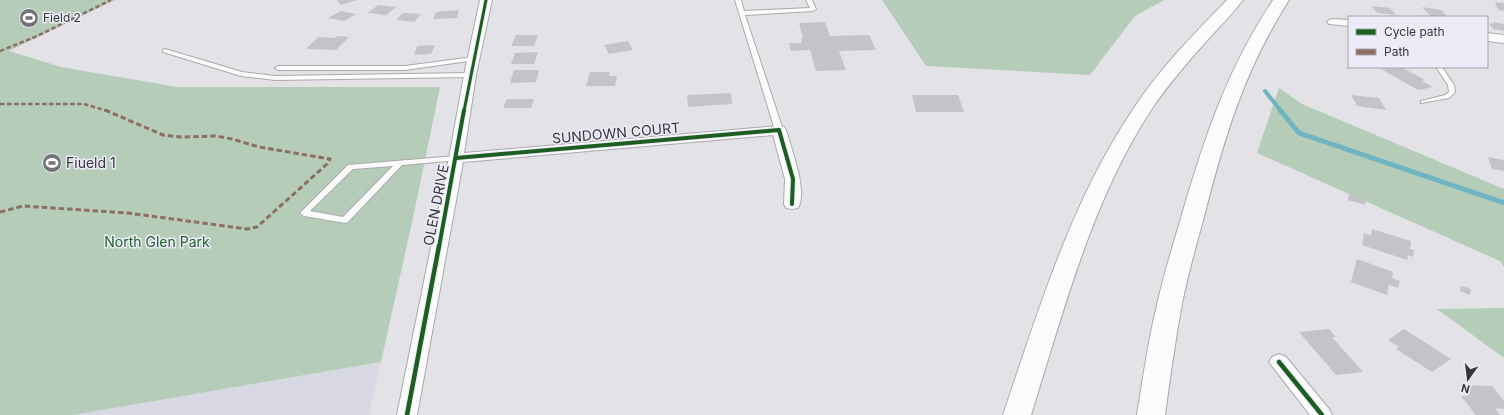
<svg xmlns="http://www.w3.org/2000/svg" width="1504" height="415" viewBox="0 0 1504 415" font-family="Inter,sans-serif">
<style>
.built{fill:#d8d8e5}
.green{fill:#b5cdb8}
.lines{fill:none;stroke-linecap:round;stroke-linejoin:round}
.stream-far1{stroke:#6fb4c2;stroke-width:4}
.stream{stroke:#6fb4c2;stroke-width:5}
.building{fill:#c4c4c8}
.service-casing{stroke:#aaaaae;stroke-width:2}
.minor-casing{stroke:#aaaaae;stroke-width:2}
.motorway-casing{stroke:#aaaaae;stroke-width:2}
.service{fill:#fbfbfb;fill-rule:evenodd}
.minor{fill:#fbfbfb;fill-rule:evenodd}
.motorway{fill:#fbfbfb;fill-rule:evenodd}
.quiet-far1{stroke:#8d6e63;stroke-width:2.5;stroke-dasharray:4.5 2.5;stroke-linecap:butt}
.quiet{stroke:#8d6e63;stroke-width:3;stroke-dasharray:5.5 3;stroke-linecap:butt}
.cycleway-far2-casing{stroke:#ececf8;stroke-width:5}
.cycleway-far1-casing{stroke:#ececf8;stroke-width:6}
.cycleway-casing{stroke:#ececf8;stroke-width:7}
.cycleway-far2{stroke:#1b5e20;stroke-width:3}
.cycleway-far1{stroke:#1b5e20;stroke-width:4}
.cycleway{stroke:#1b5e20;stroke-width:4.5}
.labels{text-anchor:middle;stroke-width:3;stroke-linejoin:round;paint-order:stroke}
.far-poi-label{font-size:12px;fill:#35353a;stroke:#ececf8;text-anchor:start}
.street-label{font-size:14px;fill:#35353a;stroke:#ececf8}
.poi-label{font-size:14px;fill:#35353a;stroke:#ececf8;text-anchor:start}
.park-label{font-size:14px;fill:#1e6427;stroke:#ececf8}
</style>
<rect width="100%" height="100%" fill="#e2e2e7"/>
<path class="built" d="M381,362L369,415H73Z"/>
<g class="green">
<path d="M0,0H115L9,51L61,67L177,87H440L414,213L381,362L73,415H0Z"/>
<path d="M882,0H1164L1135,16L1090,75L926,66Z"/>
<path d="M1279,88L1302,104L1504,189V267L1500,261L1257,153Z"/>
<path d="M1504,308V358L1437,309Z"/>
</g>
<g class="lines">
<path class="stream-far1" d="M1265,91L1281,111"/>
<path class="stream" d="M1280,110L1299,133L1504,203"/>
</g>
<g class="building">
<path d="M337,0H357L341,5Z"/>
<path d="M1495,2L1504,3V11L1498,10Z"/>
<path d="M378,5L396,7L386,15L368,13Z"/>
<path d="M1372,6L1390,8L1396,15L1377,13Z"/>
<path d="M1422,7L1441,10L1448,17H1431Z"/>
<path d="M459,10L457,18L433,19L436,12Z"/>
<path d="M341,11L356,14L344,21L328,18Z"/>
<path d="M403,13L421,14L414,22L396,20Z"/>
<path d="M825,22L830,36L869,35L876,50L839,51L846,70L816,71L810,50L791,51L789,43H802L801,39H803L799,23Z"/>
<path d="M1493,22L1504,24V31L1493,29L1489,23L1494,24Z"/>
<path d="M516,35H538L534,46H511Z"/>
<path d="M337,36L349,37L336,50L306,49L318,37L335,38Z"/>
<path d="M628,41L633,50L609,54L604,45Z"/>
<path d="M435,45L431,54L414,55L417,46Z"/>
<path d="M538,52L534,64H511L515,53Z"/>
<path d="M1391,67H1401L1425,80L1422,81L1433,87L1418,90L1381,69Z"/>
<path d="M514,70H539L536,82L510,83Z"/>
<path d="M590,72H610L609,76H617L615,86H586Z"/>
<path d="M731,93L732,104L688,107L687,95Z"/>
<path d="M912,95H958L964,112H916Z"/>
<path d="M1351,95L1379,98L1386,110L1357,106Z"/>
<path d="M507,99H534L531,108H503Z"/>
<path d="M1488,157L1504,160V171L1492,169Z"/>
<path d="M1349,194L1366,199L1365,205L1348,200Z"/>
<path d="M1372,229L1411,241L1410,249L1414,250L1413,257L1408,255L1407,260L1362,245L1364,233L1371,236Z"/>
<path d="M1357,259L1393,272L1392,278L1400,281L1398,288L1389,285L1387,295L1351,282Z"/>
<path d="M1461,286L1471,289L1470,295L1460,291Z"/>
<path d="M1329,329L1336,337H1332L1363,372L1336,375L1299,332Z"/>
<path d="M1404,329L1451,359L1432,372L1396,349L1399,347L1388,340Z"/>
<path d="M1460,385L1492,386L1504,401V409L1495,408L1500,415H1476L1461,396H1468Z"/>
</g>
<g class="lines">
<defs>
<g id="service">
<path d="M735,0H741L744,11L810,8L806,0H812L816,9L813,11L745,15L783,130L782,132H779L775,130Z"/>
<path d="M165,49L242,72L275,76L470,73L473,75L470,77L275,80L241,76L163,52V50Z"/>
<path d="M473,57L476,59L475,60L405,70H278L275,68L278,66H405Z"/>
<path d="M1436,67H1442L1454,85L1455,92L1449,98L1421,103V101L1445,95L1449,92L1448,85Z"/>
<path d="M456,156H459L460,158L459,160L402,165L348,222L345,223L304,216L300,213L348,165ZM393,166L343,217L310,211L353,169Z"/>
</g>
<g id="minor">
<path d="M480,0H492L476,75L464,153L779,126L784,127L786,130C791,148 808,191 798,208L792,209L786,208L784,204L785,179L773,135L463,162L417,415H397L449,158L464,75Z"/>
<path d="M1333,19L1349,20V26L1329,24L1327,22L1329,20Z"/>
<path d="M1487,33L1504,35V43L1487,41Z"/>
<path d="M1279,354L1286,357L1329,409L1332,415H1310L1269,362L1272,357Z"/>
</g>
<g id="motorway">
<path d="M1227,0H1243C1234,12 1223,23 1213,34C1192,57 1171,81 1153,107C1092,199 1064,310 1031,415H1003C1039,309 1071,201 1134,108C1160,68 1194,34 1227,0Z"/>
<path d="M1273,0H1289C1245,69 1225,135 1205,213C1197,243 1188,273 1182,304C1175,341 1170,378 1165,415H1137C1143,378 1148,341 1157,305C1164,273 1174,242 1183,211C1206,133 1228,68 1273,0Z"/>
</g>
</defs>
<use href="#service" class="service-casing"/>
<use href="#minor" class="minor-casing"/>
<use href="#motorway" class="motorway-casing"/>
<use href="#service" class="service"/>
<use href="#minor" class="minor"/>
<use href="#motorway" class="motorway"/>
<g class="quiet-far1">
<path d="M0,51L35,37L111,0"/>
<path d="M0,104H84L108,111"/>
</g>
<path class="quiet" d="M0,212L23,206L128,213L247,229L257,227L327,164L330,159L259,147L232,139L215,136L181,137L163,135L105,110"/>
<defs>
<path id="cycleway-far2" d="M464,111L486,0"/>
<g id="cycleway-far1">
<path d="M456,158L779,130L793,179L792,204"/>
<path d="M439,247L464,110"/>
</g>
<g id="cycleway">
<path d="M1279,362L1322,415"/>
<path d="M407,415L439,246"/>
</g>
</defs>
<use href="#cycleway-far2" class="cycleway-far2-casing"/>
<use href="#cycleway-far1" class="cycleway-far1-casing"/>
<use href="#cycleway" class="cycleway-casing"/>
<use href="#cycleway-far2" class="cycleway-far2"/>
<use href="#cycleway-far1" class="cycleway-far1"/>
<use href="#cycleway" class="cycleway"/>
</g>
<defs>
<symbol id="stadium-disc" viewBox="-11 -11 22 22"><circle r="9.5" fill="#727277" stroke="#ececf8"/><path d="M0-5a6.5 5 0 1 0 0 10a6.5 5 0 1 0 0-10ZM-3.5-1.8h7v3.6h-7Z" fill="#fff"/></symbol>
</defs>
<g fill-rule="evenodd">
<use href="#stadium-disc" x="18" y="7" width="22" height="22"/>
<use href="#stadium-disc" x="41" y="152" width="22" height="22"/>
</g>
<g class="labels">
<g class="far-poi-label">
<text x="43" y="22">Field 2</text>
</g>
<g class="street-label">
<text transform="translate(616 133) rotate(-5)" y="5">SUNDOWN COURT</text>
<text transform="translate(436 205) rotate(-79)" y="5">OLEN DRIVE</text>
</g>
<g class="poi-label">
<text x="66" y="168">Fiueld 1</text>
</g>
<g class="park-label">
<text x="157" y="247">North Glen Park</text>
</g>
</g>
<rect x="1348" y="16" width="140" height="52" fill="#ececf8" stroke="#a3a3ac"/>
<rect x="1356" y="29" width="20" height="6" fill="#1b5e20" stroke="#a3a3ac"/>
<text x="1384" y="36" font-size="12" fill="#35353a">Cycle path</text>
<rect x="1356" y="49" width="20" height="6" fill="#8d6e63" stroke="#a3a3ac"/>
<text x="1384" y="56" font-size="12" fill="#35353a">Path</text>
<g transform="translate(1468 379) rotate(194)" stroke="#ececf8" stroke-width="3" paint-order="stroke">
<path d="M0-3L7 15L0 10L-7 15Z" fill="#35353a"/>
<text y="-6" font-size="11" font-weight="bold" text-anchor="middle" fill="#35353a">N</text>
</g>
</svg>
